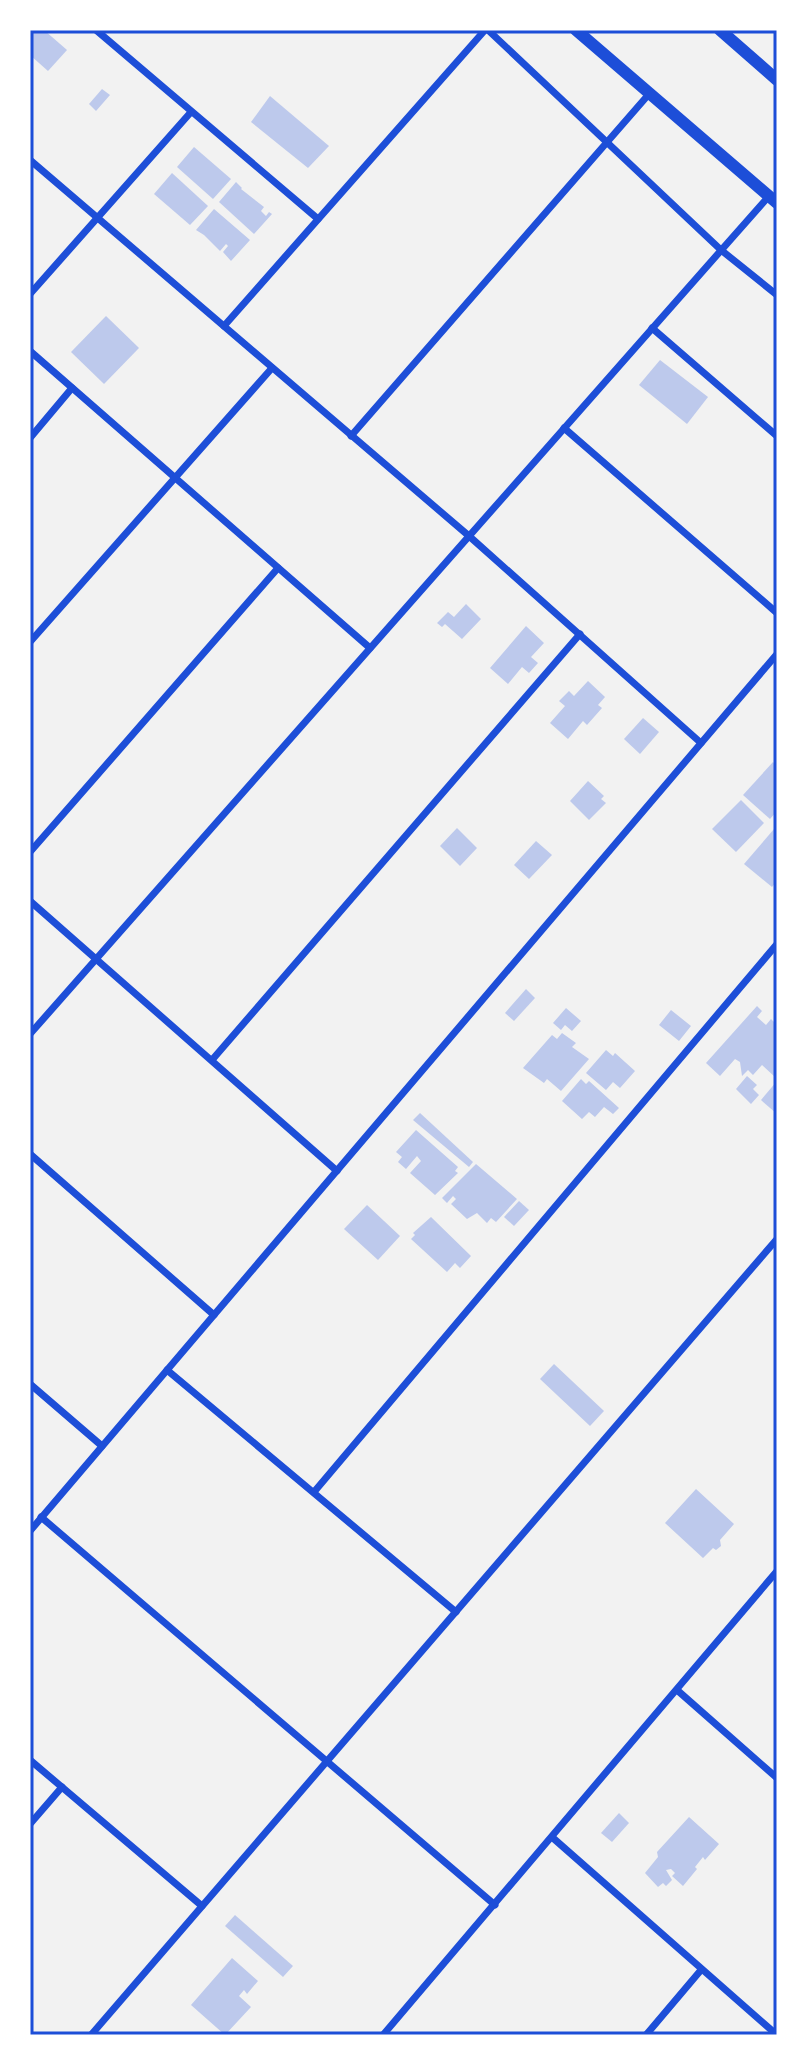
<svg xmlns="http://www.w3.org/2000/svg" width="807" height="2065" viewBox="0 0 807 2065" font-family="'Nunito Sans',sans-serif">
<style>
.building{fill:#bdc9ec}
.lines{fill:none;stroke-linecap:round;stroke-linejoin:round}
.minor{stroke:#1d4ed8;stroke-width:7}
.primary{stroke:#1d4ed8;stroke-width:12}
.neatline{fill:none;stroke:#1d4ed8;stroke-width:3}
</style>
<rect width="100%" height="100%" fill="#f2f2f2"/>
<g class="building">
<path d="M30,30H44L67,50L48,71L30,55Z"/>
<path d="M102,89L110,95L96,111L89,104Z"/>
<path d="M270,96L329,146L308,168L251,122Z"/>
<path d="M194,147L231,179L213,199L177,167Z"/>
<path d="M172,173L208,206L190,225L154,194Z"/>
<path d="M236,182L242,188L241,189L264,207L261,211L266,216L269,212L272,214L254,234L219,202Z"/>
<path d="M214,209L250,240L231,261L223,252L228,246L226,244L220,251L204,235L196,230Z"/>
<path d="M106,316L139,348L104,384L71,352Z"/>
<path d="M660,360L708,397L687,424L639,385Z"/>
<path d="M466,604L481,619L462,639L445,624L442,627L437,623L448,612L454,617Z"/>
<path d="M526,626L544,643L531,657L538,663L529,673L522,667L508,684L490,668Z"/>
<path d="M588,681L605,697L598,705L602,708L587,725L583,721L568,739L550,723L565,706L559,701L569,691L574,696Z"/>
<path d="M643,718L659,732L640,754L624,739Z"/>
<path d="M773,762L777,766V811L770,819L743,795Z"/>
<path d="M588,781L604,796L601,799L606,803L589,820L570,801Z"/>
<path d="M741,800L764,823L736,852L712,829Z"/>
<path d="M457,828L477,848L460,866L440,846Z"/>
<path d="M774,829L777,832V881L772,887L744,864Z"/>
<path d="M536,841L552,855L529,879L514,865Z"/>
<path d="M526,989L535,998L514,1021L505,1013Z"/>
<path d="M757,1006L762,1011L757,1017L766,1025L771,1019L777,1025V1074L775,1077L762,1065L753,1075L748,1070L742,1076L740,1062L735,1059L720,1076L706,1063Z"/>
<path d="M566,1008L581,1021L572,1031L565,1025L561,1030L553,1023Z"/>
<path d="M671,1010L691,1026L679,1041L659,1025Z"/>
<path d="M562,1033L576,1043L572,1047L589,1059L561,1091L547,1079L544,1083L523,1068L552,1035L557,1039Z"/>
<path d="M606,1050L613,1056L615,1053L635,1071L620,1088L613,1082L606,1090L586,1073Z"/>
<path d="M747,1076L757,1085L753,1089L759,1095L751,1104L736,1089Z"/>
<path d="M581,1079L586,1084L589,1081L619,1108L613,1114L604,1107L595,1117L589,1112L582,1119L562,1101Z"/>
<path d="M777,1081V1114L761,1100Z"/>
<path d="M420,1113L473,1162L469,1167L413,1120Z"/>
<path d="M416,1130L458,1167L455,1171L458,1173L435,1195L410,1173L421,1161L417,1156L406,1169L398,1162L402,1157L396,1152Z"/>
<path d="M476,1164L517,1199L496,1222L491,1218L487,1223L477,1213L467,1219L451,1204L456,1199L453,1196L447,1203L442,1198Z"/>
<path d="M519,1201L529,1210L514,1226L504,1217Z"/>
<path d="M367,1205L400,1236L378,1260L344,1229Z"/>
<path d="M431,1217L471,1256L460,1268L455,1263L447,1272L411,1239L415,1235L413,1233Z"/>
<path d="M554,1364L604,1411L590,1426L540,1379Z"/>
<path d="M696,1489L734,1524L720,1540L721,1546L716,1550L713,1548L703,1558L665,1523Z"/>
<path d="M619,1813L629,1823L612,1842L601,1833Z"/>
<path d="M689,1817L719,1844L705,1860L703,1857L695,1867L697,1869L683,1886L672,1876L675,1873L671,1869L666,1870L672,1880L666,1886L663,1883L658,1887L645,1873L658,1857L657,1852Z"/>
<path d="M235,1915L293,1966L283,1977L225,1926Z"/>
<path d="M232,1958L258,1981L247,1994L244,1990L239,1996L251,2007L225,2035L191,2005Z"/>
</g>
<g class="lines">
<g class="minor">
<path d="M96,30L318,219"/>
<path d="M488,30L721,250L777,295"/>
<path d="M30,160L469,536L701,743"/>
<path d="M30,294L191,112"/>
<path d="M224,326L485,30"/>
<path d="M652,328L777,436"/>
<path d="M30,351L370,648"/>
<path d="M564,428L777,613"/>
<path d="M351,436L649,94"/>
<path d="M30,438L72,388"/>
<path d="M30,642L272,368"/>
<path d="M30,852L278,568"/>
<path d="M30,901L337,1171"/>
<path d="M30,1034L769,196"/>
<path d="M212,1060L580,634"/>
<path d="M30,1154L214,1315"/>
<path d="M167,1370L456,1612"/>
<path d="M30,1384L102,1446"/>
<path d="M314,1492L777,944"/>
<path d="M41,1517L495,1905"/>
<path d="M30,1531L777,654"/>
<path d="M677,1690L777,1778"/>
<path d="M30,1760L202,1906"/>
<path d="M30,1824L62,1787"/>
<path d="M553,1838L777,2035"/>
<path d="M91,2035L777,1239"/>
<path d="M383,2035L777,1571"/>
<path d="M646,2035L701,1970"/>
</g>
<g class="primary">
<path d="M576,30L777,203"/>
<path d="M720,30L777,80"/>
</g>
</g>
<rect width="807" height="2065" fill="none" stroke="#ffffff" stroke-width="64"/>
<rect x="32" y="32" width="743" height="2001" class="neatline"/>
</svg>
